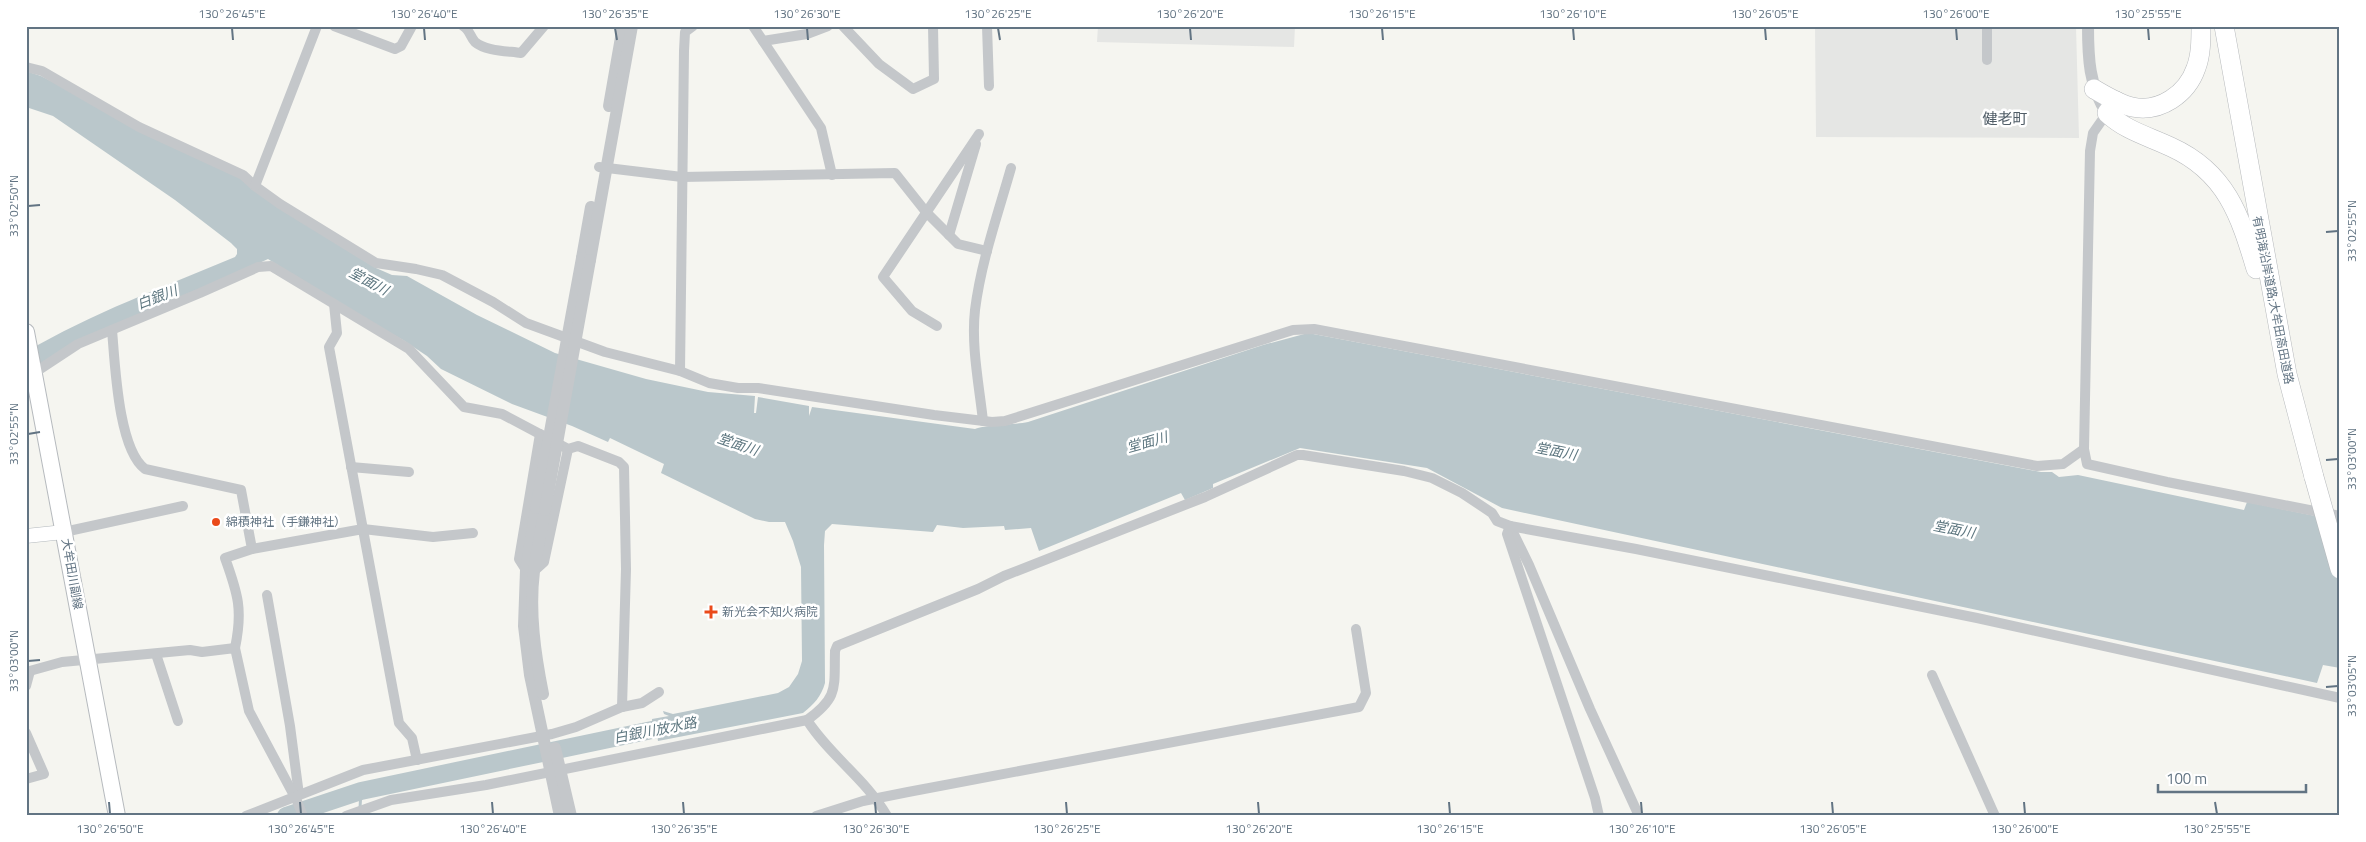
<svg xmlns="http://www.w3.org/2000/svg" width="2366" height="842" viewBox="0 0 2366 842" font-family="'Titillium Web','Noto Sans JP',sans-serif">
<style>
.built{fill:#e5e6e4}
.water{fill:#bac7cb}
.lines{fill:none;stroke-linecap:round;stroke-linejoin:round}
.stream{stroke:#bac7cb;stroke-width:3}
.river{stroke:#bac7cb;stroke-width:18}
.secondary-casing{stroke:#b3b9bd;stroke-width:15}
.primary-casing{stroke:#b6babe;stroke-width:18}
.motorway-casing{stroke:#b6b9bc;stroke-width:20}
.minor{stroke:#c4c7ca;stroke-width:10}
.tertiary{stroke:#c4c7ca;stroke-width:12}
.secondary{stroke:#fff;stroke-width:14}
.primary{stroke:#fff;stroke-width:16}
.motorway{stroke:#fff;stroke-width:19}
.motorway-bridge-casing{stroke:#b6b9bc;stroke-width:20;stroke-linecap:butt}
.tertiary-bridge{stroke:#c4c7ca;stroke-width:12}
.motorway-bridge{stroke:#fff;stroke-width:19}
.ticks{fill:none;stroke:#627483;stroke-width:2}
.poi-dot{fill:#ea4a1a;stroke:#fff;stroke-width:2}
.labels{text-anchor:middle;stroke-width:5;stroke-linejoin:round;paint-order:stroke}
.street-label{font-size:12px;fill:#627483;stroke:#fff}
.poi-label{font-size:12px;fill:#627483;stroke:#fff;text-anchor:start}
.water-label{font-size:14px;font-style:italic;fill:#5e7780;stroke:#fff}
.quarter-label{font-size:15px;fill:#505d67;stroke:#fff}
.neatline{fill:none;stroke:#627483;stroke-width:2}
.ticks-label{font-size:12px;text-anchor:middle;fill:#627483}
</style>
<rect width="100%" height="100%" fill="#f5f5f0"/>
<g class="built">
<path d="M1098,26H1295L1294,47L1097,42Z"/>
<path d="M1815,26H2076L2079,138L1816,137Z"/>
</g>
<path class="water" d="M26,71L41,76L243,179L329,239L376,268L392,275L407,276L477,315L555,353L646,379L708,392L755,396L754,413H756L758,397L809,406V416L812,407L975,429C983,425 1014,425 1028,422L1263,345L1308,333L2041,472H2052L2059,477L2078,475L2244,510L2247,502L2340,521V668L2323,665L2317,683L1502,508L1427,468L1300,448L1213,484V488L1185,500L1181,493L1039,551L1031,528L1005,530L1004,526L963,528L937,525L933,532L832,524L825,531L824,545L825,683C821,697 814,704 803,713L658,741L657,735L650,736L648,724L652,723V719L669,716L664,714L663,711L673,714L778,693L789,687L798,674L802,661L801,567L793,541L785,522H769L755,519L661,473L664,464L610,438L608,442L572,426L512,404L441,369L427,356L403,340L350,311L268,259L26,373V352C92,313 164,287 235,257L237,254V249L231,243L175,200L53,116L26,107Z"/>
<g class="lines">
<path class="stream" d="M360,808L361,791"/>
<path class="river" d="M286,816L361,791L671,726"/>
<defs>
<path id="secondary" d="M26,536L64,532"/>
<path id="primary" d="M26,332L117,816"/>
<g id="motorway">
<path d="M2224,26L2287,374L2314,477"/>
<path d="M2094,89C2106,96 2119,104 2132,107C2160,113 2187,94 2196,68C2201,55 2201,40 2201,26"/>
<path d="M2116,101L2107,113C2126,131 2148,136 2171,147C2226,172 2240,215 2256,269"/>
</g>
</defs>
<use href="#secondary" class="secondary-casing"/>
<use href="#primary" class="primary-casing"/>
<use href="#motorway" class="motorway-casing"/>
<g class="minor">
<path d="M334,26L395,49L401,46L412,26"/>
<path d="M463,26C470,30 470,37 475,42C485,51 508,51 521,53L544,26"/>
<path d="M753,26L821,128L832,175"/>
<path d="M843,26L879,64L913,89L934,79L933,26"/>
<path d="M987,26L989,86"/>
<path d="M763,41L807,34L828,26"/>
<path d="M1987,60V26"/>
<path d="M26,67L42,71L139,127L243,175L255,186L280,204L376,263L416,269L442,275L493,302L526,323L605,352L680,371L709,383L738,388H758L934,415L992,422L1005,421L1293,330L1314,329L2037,466L2063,464L2084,449"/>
<path d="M2107,113L2093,133L2090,151L2084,449L2087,464L2167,482L2340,516"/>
<path d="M599,167L682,177L895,173L926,212L958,244L987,251"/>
<path d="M255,186L317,26"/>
<path d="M949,235L976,144"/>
<path d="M334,304L337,333L329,347L399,723L412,738L417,760"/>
<path d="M937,326L912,311L883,277L979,134"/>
<path d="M112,330C115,363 118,449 145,469L241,490L252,549L225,558C238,594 243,610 235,648"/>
<path d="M680,371L684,51L685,32L693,26"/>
<path d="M34,373L78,344L200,293L258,267L271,266L409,349L464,407L502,414L568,449L578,446L619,462L624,467L626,569L622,707"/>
<path d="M983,421C979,384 971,346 975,310C981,262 998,214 1011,168"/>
<path d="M351,467L409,472"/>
<path d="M1510,526L1529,565L1590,709L1639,816"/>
<path d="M1510,526L1507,534L1595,798L1599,816"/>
<path d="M64,532L183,506"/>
<path d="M252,549L363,529L433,537L473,533"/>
<path d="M526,570L519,559L540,434"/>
<path d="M534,571L544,562L568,449"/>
<path d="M267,595L290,726L299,795"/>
<path d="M156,654L178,721"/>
<path d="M26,672L62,662L190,650L202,652L235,648L249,711L297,801L303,816"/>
<path d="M1932,675L1995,816"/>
<path d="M26,686L30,671"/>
<path d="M807,720C830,756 866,779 887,816"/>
<path d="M26,733L44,774L26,779"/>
<path d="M246,816L363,770L552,734L576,727L622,707L642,703L659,692"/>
<path d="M346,816L391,800L486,785L807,720C839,697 834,688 835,651L837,646L978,589L1004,576L1205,497L1297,455H1303L1404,471L1432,478L1462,493L1492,513L1497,521L1510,526L1636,549L1977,618L2340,698"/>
<path d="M816,816L863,801L908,792L1359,707L1366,693L1356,629"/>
</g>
<g class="tertiary">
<path d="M2088,26C2088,57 2089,87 2107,113"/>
<path d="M609,106L623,26"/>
<path d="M582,258L591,207"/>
<path d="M590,260L632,26"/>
<path d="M536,508L526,570L524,626L530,675L560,816"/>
<path d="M543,694C535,654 529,612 534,571C537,551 541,530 545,510"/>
<path d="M555,748L571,816"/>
</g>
<use href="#secondary" class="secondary"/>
<use href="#primary" class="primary"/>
<use href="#motorway" class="motorway"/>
<defs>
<path id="motorway-bridge" d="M2314,477L2340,569"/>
</defs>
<use href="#motorway-bridge" class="motorway-bridge-casing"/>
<g class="tertiary-bridge">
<path d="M536,508L582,258"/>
<path d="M545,510L590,260"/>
</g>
<use href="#motorway-bridge" class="motorway-bridge"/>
</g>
<path class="ticks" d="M232,28L233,40M424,28L425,40M615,28L617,40M807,28L808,40M998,28L1000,40M1190,28L1191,40M1382,28L1383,40M1573,28L1574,40M1765,28L1766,40M1956,28L1957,40M2148,28L2149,40M28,206L40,205M2326,232L2338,231M28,434L40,432M2326,460L2338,459M28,661L40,660M2326,687L2338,686M109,802L110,814M300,802L301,814M492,802L493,814M683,802L684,814M875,802L876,814M1066,802L1067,814M1258,802L1259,814M1449,802L1450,814M1641,802L1642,814M1832,802L1833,814M2024,802L2025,814M2215,802L2217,814"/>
<g class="poi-dot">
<circle cx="216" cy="522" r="5"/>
<path d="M708.5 604.5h5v5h5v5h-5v5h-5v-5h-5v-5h5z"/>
</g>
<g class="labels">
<g class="street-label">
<text transform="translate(2273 300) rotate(79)" y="4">有明海沿岸道路;大牟田高田道路</text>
<text transform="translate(72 574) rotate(80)" y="4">大牟田川副線</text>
</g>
<g class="poi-label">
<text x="226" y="526">綿積神社（手鎌神社）</text>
<text x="722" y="616">新光会不知火病院</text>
</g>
<g class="water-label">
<text transform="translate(369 281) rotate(28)" y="5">堂面川</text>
<text transform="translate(157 297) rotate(-21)" y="5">白銀川</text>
<text transform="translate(1147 442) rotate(-16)" y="5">堂面川</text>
<text transform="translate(738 444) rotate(19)" y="5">堂面川</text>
<text transform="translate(1556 451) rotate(11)" y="5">堂面川</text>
<text transform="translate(1954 529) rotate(11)" y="5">堂面川</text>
<text transform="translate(655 730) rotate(-11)" y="5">白銀川放水路</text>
</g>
<g class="quarter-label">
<text x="2005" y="124">健老町</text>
</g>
</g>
<rect width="2366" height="842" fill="none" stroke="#ffffff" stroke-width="55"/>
<path d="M2158 784v8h148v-8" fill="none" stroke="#627483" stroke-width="2.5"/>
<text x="2166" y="784" font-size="15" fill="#627483" stroke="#ffffff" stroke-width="4" paint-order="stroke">100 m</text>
<rect x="28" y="28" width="2310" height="786" class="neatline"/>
<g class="ticks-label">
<text x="232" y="18">130°26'45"E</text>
<text x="424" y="18">130°26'40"E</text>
<text x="615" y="18">130°26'35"E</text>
<text x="807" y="18">130°26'30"E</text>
<text x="998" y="18">130°26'25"E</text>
<text x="1190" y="18">130°26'20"E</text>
<text x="1382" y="18">130°26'15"E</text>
<text x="1573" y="18">130°26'10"E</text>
<text x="1765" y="18">130°26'05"E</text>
<text x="1956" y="18">130°26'00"E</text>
<text x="2148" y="18">130°25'55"E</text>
<text transform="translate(14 206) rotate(-90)" y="4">33°02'50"N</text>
<text transform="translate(2352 231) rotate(-90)" y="4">33°02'55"N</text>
<text transform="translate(14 434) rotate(-90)" y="4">33°02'55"N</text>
<text transform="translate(2352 459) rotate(-90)" y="4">33°03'00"N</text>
<text transform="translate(14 661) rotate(-90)" y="4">33°03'00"N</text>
<text transform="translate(2352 686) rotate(-90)" y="4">33°03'05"N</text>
<text x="110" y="833">130°26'50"E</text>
<text x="301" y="833">130°26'45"E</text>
<text x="493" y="833">130°26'40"E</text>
<text x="684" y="833">130°26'35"E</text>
<text x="876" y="833">130°26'30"E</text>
<text x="1067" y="833">130°26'25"E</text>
<text x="1259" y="833">130°26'20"E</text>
<text x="1450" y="833">130°26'15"E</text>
<text x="1642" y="833">130°26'10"E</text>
<text x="1833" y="833">130°26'05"E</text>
<text x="2025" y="833">130°26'00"E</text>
<text x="2217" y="833">130°25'55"E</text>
</g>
</svg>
